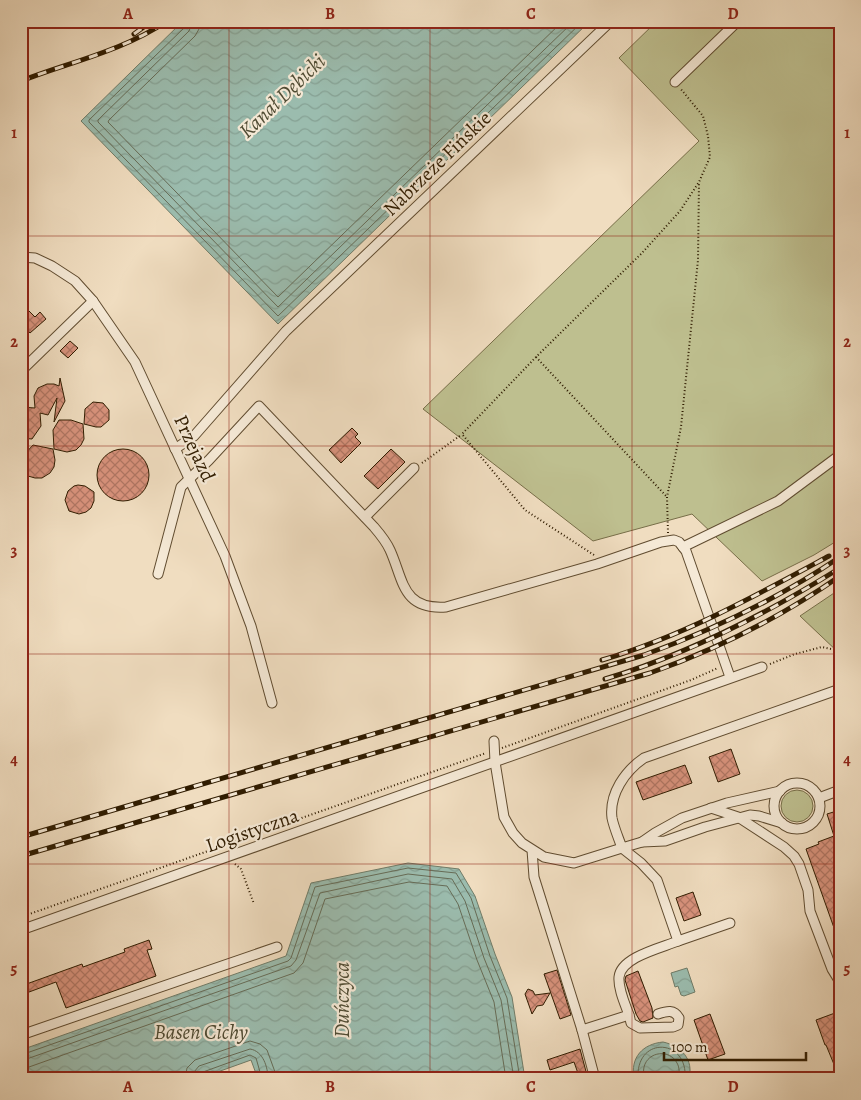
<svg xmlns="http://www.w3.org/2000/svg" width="861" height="1100" viewBox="0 0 861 1100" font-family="Alegreya,serif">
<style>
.green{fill:#bebf8f;stroke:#776e48}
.water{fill:url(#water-waves);stroke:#707c68}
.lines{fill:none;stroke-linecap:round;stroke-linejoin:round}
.shore{stroke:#666c57;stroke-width:1}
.building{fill:url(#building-cross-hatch);stroke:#301c00}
.minor-casing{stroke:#604c30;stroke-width:11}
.path{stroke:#301c00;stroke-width:2;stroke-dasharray:1 2.5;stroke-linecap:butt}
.minor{stroke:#f5e9d6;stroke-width:9}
.rail-casing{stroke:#301c00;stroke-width:5}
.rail{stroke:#f5e9d6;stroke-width:3;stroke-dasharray:9;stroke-linecap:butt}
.grid{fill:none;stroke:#8f2418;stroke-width:1;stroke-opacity:0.55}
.labels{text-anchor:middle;stroke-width:4.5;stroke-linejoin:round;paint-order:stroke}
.street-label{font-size:20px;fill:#301c00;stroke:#f5e9d6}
.water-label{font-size:21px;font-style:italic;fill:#504c34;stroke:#f5e9d6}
.neatline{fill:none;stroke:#8f2418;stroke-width:2}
.grid-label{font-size:16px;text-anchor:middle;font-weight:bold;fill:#8f2418}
</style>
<defs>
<pattern id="water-waves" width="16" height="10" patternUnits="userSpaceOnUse" patternTransform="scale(1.25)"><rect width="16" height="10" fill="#9bbcae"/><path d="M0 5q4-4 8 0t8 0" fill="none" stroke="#86a194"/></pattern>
<pattern id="building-cross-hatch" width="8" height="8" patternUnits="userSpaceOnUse" patternTransform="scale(1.25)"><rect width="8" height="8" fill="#d8927c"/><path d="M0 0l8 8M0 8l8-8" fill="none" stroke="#b07663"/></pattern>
</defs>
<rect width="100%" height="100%" fill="#f0ddc0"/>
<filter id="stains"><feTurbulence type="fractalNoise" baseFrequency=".004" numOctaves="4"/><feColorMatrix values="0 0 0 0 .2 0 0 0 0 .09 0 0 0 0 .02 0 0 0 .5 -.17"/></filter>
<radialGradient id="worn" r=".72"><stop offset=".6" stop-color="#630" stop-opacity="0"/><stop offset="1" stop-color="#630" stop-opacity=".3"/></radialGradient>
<g class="green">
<path d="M657,21H840V539L814,555L762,581L692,514L593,541L423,409L699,141L619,58Z"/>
<path d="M840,589V654L800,616Z"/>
<circle cx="797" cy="806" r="16"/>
</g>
<g class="water">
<path d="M183,21H590L278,324L81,121Z"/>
<path d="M408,863L459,869L475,896L495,954L512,997L525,1079H258L251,1060L198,1079H21V1050L286,956L311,883Z"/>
<path d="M687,968L695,992L684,996L681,995L678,986L675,987L671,973Z"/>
<path d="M663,1042C681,1046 694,1059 689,1079H634C630,1057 643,1044 663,1042Z"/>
</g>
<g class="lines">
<g class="shore">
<path d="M186,21L185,27L89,120V122L278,316L583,21"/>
<path d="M193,21L189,31L98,120V122L278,307L574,21"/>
<path d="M200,21L199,29L195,36L109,120L108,122L278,297L563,21"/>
<path d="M21,1055L288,961L291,958L315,887L408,868L456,873L471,898L490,956L507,998L520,1079"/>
<path d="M21,1061L291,966L296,960L320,893L408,874L452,879L465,901L484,958L501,1000L514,1079"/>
<path d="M21,1068L29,1067L294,973L303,963L325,899L409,882L447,886L458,904L477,960L494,1002L506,1079"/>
<path d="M185,1079L187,1068L195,1060L250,1041L260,1044L267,1050L275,1072L276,1079"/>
<path d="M193,1079L194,1072L199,1066L250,1049C263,1051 268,1067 268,1079"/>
<path d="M199,1079V1075L203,1072L250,1055L256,1058L262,1079"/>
<path d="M638,1079C635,1035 689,1038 685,1079"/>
<path d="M644,1079C644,1075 643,1071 644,1067C648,1051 670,1049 677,1063C680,1068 679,1074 679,1079"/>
</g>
</g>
<g class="building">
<path d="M28,310L35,317L40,312L46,319L30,333L21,323V316Z"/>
<path d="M70,341L78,348L68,358L60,351Z"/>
<path d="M60,378L65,401L54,422L57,398L48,415L40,413L41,426L32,439L21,438V407L35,408L34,396L38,388L47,384H54L59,386Z"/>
<path d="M93,402L103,403L109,410V420L101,427H96L84,424L85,409Z"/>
<path d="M59,420H71L83,424L84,439L81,445L76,450L67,452L54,449L53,430Z"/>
<path d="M352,428L358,434L355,437L361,443L341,463L329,450Z"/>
<path d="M33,445L53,449L55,460L54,467L50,473L42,478H35L21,474L23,456Z"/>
<path d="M391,449L405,462L378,489L364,476Z"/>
<circle cx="123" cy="475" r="26"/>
<path d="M78,485L85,486L94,492V501L91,508L86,512L79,514L69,511L65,500L68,491L74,486Z"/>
<path d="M731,749L740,774L718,782L709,757Z"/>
<path d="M685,765L692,783L643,800L636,782Z"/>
<path d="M840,810V942H839L806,849L819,844L818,842L834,836L827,814Z"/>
<path d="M693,892L701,915L684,921L676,898Z"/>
<path d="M149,940L152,949L147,950L156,976L66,1008L56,982L21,995V986L82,964L83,967L125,952L124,949Z"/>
<path d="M557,970L571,1015L560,1019L544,974Z"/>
<path d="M638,971L652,1008L653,1018L643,1022L640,1021L636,1014L625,980L626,976Z"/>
<path d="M528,989L533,991L535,995L550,993L543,1005L537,1006L532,1014L525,994Z"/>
<path d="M835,1013L840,1026V1079L826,1045H825L816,1020Z"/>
<path d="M710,1014L725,1054L708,1060L694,1020Z"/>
<path d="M580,1049L588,1079H580L574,1062L550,1070L547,1060Z"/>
</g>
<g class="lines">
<defs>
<g id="minor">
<path d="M675,82L738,21"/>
<path d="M21,257L35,258L52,266L75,281L93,301L135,362L225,556L251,626L272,703"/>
<path d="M21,371L93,301"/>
<path d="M175,449L194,436L286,331L611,21"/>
<path d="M365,517L414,468"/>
<path d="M683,547L778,501L840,455"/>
<path d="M158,574L181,487L209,460L259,406L374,527C380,534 386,541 390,550C404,581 402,610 446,607L597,564L661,542L674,540L679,542L686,551L730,677"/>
<path d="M494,741L495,762L504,817L513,833L522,843L544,857L574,863L622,848L641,863L657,880L678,941C661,948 621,957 619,977C618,989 625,1004 629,1015L582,1030L534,877L532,850"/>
<circle cx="797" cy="806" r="23"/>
<path d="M780,791L727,803L682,818L655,833L642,842L622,848C619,839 614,828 612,818C609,794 625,771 644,758L840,689"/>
<path d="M819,798L840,790"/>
<path d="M711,808L738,817L784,847L794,856L799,864L808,890L810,911L832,969L840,982"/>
<path d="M642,842L665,841L705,827L750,815L759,816L782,823"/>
<path d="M21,930L762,667"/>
<path d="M678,941L730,923"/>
<path d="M629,1015L631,1023L640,1028L673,1027L678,1025L679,1018C674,1009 667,1011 658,1014"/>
<path d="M582,1030L595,1079"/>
<path d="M21,1035L277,947"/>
</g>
</defs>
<use href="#minor" class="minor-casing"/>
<g class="path">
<path d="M536,357L667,497"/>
<path d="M422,463L461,435"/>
<path d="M668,533L667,497L681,427L698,260L699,182"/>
<path d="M594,555L525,510L462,434L536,357L642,253L680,211L699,182L710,157L708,136L703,116L680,88"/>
<path d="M770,664L795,654L822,647L840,651"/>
<path d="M502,748L691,680L718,668"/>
<path d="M235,864L241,869L254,904"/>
<path d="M21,917L486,753"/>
</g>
<use href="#minor" class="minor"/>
<defs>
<g id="rail">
<path d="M134,34L152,21"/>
<path d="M21,81C70,62 123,51 167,21"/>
<path d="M602,660C683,636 755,596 829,556"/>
<path d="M605,679C689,654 766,614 840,568"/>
<path d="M21,837L644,655C713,630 779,598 840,557"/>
<path d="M21,856L650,673C718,649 781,617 840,576"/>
</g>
</defs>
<use href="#rail" class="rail-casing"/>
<use href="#rail" class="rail"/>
</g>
<path class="grid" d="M229,21V1079M430,21V1079M632,21V1079M21,236H840M21,446H840M21,654H840M21,864H840"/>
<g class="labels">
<g class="street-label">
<text transform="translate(437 163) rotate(-44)" y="7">Nabrzeże Fińskie</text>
<text transform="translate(195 448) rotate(65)" y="7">Przejazd</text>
<text transform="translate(252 830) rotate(-19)" y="7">Logistyczna</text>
</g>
<g class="water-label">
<text transform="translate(282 96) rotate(-44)" y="7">Kanał Dębicki</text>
<text transform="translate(342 1000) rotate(-90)" y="7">Duńczyca</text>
<text x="201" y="1039">Basen Cichy</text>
</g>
</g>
<rect width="861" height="1100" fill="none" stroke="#f0ddc0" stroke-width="55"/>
<path d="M664 1052v8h142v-8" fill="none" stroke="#301c00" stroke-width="2.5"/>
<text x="671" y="1052" font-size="15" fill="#301c00" stroke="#f5e9d6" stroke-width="4" paint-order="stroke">100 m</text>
<rect x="28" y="28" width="806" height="1044" class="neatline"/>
<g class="grid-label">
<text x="128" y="19">A</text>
<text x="330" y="19">B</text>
<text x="531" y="19">C</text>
<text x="733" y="19">D</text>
<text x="14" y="138">1</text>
<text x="847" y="138">1</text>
<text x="14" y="347">2</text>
<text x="847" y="347">2</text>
<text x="14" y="556">3</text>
<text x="847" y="556">3</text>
<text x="14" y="765">4</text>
<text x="847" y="765">4</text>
<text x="14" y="974">5</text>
<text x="847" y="974">5</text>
<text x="128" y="1092">A</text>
<text x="330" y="1092">B</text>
<text x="531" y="1092">C</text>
<text x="733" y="1092">D</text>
</g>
<rect width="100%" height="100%" filter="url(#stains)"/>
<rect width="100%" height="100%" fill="url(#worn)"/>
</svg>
